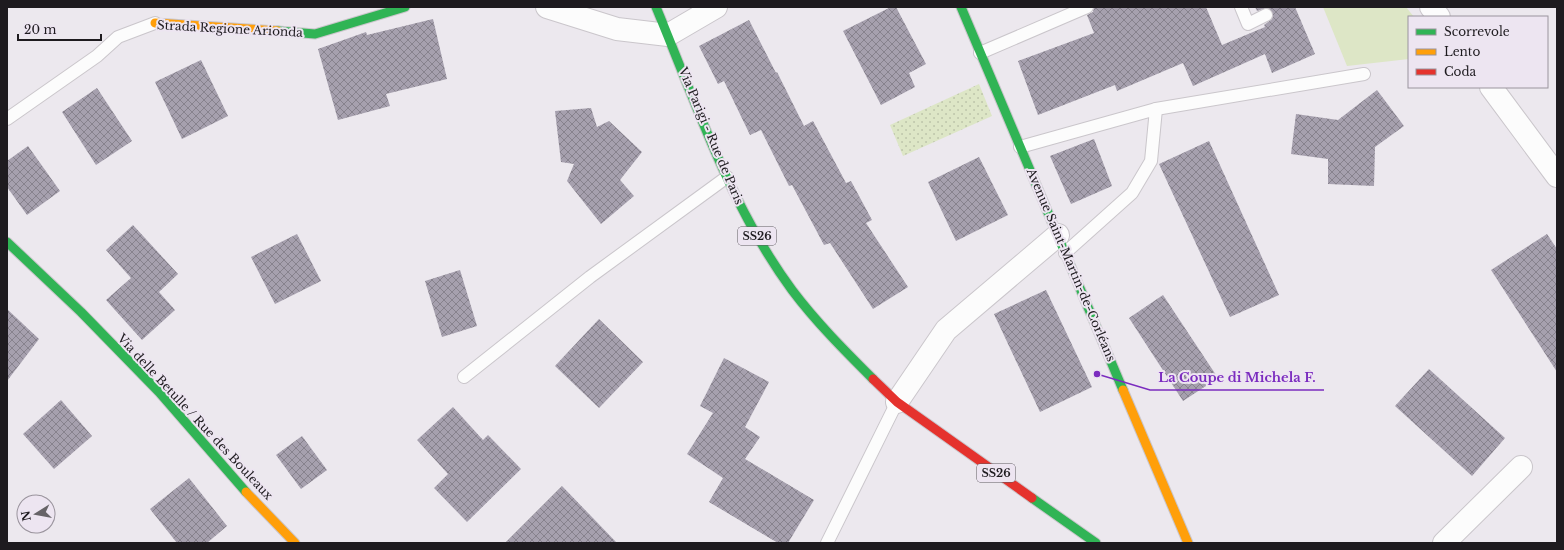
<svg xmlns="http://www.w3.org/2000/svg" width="1564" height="550" viewBox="0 0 1564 550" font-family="'Libre Baskerville',serif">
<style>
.green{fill:#dde6c6}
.park{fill:url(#park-dots)}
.building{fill:url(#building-cross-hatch)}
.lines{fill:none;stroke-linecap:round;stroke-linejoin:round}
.lane-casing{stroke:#cac6cb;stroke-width:14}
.street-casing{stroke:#cac6cb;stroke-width:24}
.fast-casing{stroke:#cac6cb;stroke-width:11}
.slow-casing{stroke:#cac6cb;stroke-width:11}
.jam-casing{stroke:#cac6cb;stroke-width:11}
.lane{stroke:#fcfcfc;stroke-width:12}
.street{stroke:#fcfcfc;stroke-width:22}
.fast{stroke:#30b455;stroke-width:9}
.slow{stroke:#ff9f0a;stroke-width:9}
.jam{stroke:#e5322d;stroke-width:9}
.labels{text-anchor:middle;stroke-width:4;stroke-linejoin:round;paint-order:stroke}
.shield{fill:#ede5f1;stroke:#5c585e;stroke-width:1}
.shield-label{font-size:11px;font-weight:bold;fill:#1e1b1f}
.street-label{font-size:12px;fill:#1e1b1f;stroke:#ede5f1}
.leader{fill:none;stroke:#7b2cbf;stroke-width:1.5}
.callout-dot{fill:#7b2cbf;stroke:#ede5f1;stroke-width:1.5}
.callout-label{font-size:13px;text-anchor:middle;font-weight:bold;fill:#7b2cbf;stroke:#ede5f1;stroke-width:4;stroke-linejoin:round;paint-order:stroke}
</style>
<defs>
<pattern id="park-dots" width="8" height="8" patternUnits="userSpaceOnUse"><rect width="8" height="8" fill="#dde6c6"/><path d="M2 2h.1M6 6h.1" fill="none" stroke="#bdc5aa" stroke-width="1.8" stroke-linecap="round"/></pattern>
<pattern id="building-cross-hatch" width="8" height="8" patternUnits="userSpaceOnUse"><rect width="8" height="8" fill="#a6a0ae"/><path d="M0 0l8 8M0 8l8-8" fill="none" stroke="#87828d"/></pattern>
</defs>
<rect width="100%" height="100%" fill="#ece8ee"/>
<path class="green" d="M1323,7H1406L1414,17H1409V59L1347,66Z"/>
<path class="park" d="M979,84L992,116L903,156L890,125Z"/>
<g class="building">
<path d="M891,7H896L926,64L909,73L915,87L881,105L843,31Z"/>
<path d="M1094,7H1206L1222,45L1265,27L1264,25L1272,19L1273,15L1270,9L1266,8L1257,11L1255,7H1295L1315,54L1272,73L1265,54L1193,86L1183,63L1117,91L1115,85L1038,115L1018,61L1094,33L1087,15L1093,12Z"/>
<path d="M433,19L447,79L386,94L390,106L338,120L318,49L366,32L367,35Z"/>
<path d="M749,20L776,73L777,72L804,126L813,121L846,183L851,181L872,220L866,223L908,287L873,309L830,243L824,245L792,185L789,186L761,130L750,135L724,81L718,84L699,46Z"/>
<path d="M201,60L228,116L182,139L155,82Z"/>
<path d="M97,88L132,141L96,165L62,112Z"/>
<path d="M1377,90L1404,126L1375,147L1374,186L1328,184V159L1291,154L1296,114L1338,120Z"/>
<path d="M591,108L597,127L609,121L642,152L620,180L634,196L601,224L567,181L574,164L561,162L555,111Z"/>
<path d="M1094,139L1112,186L1071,204L1050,156Z"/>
<path d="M1209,141L1279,295L1230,317L1159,164Z"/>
<path d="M28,146L60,191L27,215L7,187V161Z"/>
<path d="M979,157L1008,215L956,241L928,182Z"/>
<path d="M133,225L178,274L159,292L175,310L142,340L106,300L131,278L106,250Z"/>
<path d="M297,234L321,281L275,304L251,257Z"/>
<path d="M1547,234L1557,249V372L1491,270Z"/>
<path d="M460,270L477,326L442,337L425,281Z"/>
<path d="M1046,290L1092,387L1040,412L994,314Z"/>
<path d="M1163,295L1218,378L1183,401L1129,318Z"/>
<path d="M7,309L39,339L7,381Z"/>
<path d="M599,319L643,362L599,408L555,366Z"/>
<path d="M724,358L769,382L745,427L760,437L745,459L814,500L788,543H778L709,502L723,478L687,454L713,413L700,406Z"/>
<path d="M1429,369L1505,438L1472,476L1395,406Z"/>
<path d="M61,400L92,436L54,469L23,434Z"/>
<path d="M453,407L483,440L488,435L521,469L467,522L434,488L448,474L417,440Z"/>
<path d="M302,436L327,470L301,489L276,455Z"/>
<path d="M189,478L227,526L207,543H177L150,509Z"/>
<path d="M562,486L617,543H505Z"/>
</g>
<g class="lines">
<defs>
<g id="lane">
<path d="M1241,7L1248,24L1266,15"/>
<path d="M980,53L1087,7"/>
<path d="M1156,109L1364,74"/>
<path d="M7,119L97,56L118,37L155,23"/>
<path d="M1020,147L1156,109L1151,161L1132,193L1065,253"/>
<path d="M464,377L590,277L727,177"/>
<path d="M827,543L897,402"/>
</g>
<g id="street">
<path d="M547,7L617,29L668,35L716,7"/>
<path d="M1431,7L1439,17"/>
<path d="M1491,87L1557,176"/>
<path d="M897,402L946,330L1058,235"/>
<path d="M1444,543L1521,467"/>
</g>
<g id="fast">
<path d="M656,7C696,103 730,206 792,290C816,322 845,351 873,379"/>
<path d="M961,7L1123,390"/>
<path d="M278,31L315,34L405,7"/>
<path d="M7,242L81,312L159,392L246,492"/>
<path d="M1032,498L1096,543"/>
</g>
<g id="slow">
<path d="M155,23L278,31"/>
<path d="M1123,390L1188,543"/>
<path d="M246,492L295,543"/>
</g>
<path id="jam" d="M873,379L897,402L1032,498"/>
</defs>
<use href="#lane" class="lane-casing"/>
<use href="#street" class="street-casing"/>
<use href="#fast" class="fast-casing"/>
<use href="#slow" class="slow-casing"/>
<use href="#jam" class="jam-casing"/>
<use href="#lane" class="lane"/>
<use href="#street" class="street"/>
<use href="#fast" class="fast"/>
<use href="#slow" class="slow"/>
<use href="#jam" class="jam"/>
</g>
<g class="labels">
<g class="shield">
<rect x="738" y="227" width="38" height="18" rx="3"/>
<rect x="977" y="464" width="38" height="18" rx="3"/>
</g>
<g class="shield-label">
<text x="757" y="240">SS26</text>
<text x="996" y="477">SS26</text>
</g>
<g class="street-label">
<text transform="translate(230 29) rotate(3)" y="4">Strada Regione Arionda</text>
<text transform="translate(711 136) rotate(67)" y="4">Via Parigi - Rue de Paris</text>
<text transform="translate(1071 265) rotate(67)" y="4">Avenue Saint-Martin-de-Corléans</text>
<text transform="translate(195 417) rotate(47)" y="4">Via delle Betulle / Rue des Bouleaux</text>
</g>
</g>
<path class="leader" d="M1097 374L1150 390H1324"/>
<circle class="callout-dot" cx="1097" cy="374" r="4"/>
<g class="callout-label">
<text x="1237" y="382">La Coupe di Michela F.</text>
</g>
<rect width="1564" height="550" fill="none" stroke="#1e1b1f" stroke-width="16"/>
<rect x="1408" y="16" width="140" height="72" fill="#ede5f1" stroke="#9a949d"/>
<rect x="1416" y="29" width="20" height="6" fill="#30b455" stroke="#9a949d"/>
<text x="1444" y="36" font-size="12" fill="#1e1b1f">Scorrevole</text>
<rect x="1416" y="49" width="20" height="6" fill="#ff9f0a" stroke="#9a949d"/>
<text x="1444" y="56" font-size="12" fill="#1e1b1f">Lento</text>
<rect x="1416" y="69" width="20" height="6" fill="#e5322d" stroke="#9a949d"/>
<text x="1444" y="76" font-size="12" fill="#1e1b1f">Coda</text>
<g transform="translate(36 514) rotate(259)"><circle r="19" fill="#ede5f1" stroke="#9a949d"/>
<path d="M0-3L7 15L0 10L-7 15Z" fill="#666367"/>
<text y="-6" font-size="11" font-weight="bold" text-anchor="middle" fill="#1e1b1f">N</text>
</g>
<path d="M18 34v6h83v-6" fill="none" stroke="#1e1b1f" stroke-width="2"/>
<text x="24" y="34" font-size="12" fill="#1e1b1f" stroke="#ede5f1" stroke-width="3" paint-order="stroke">20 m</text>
</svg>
